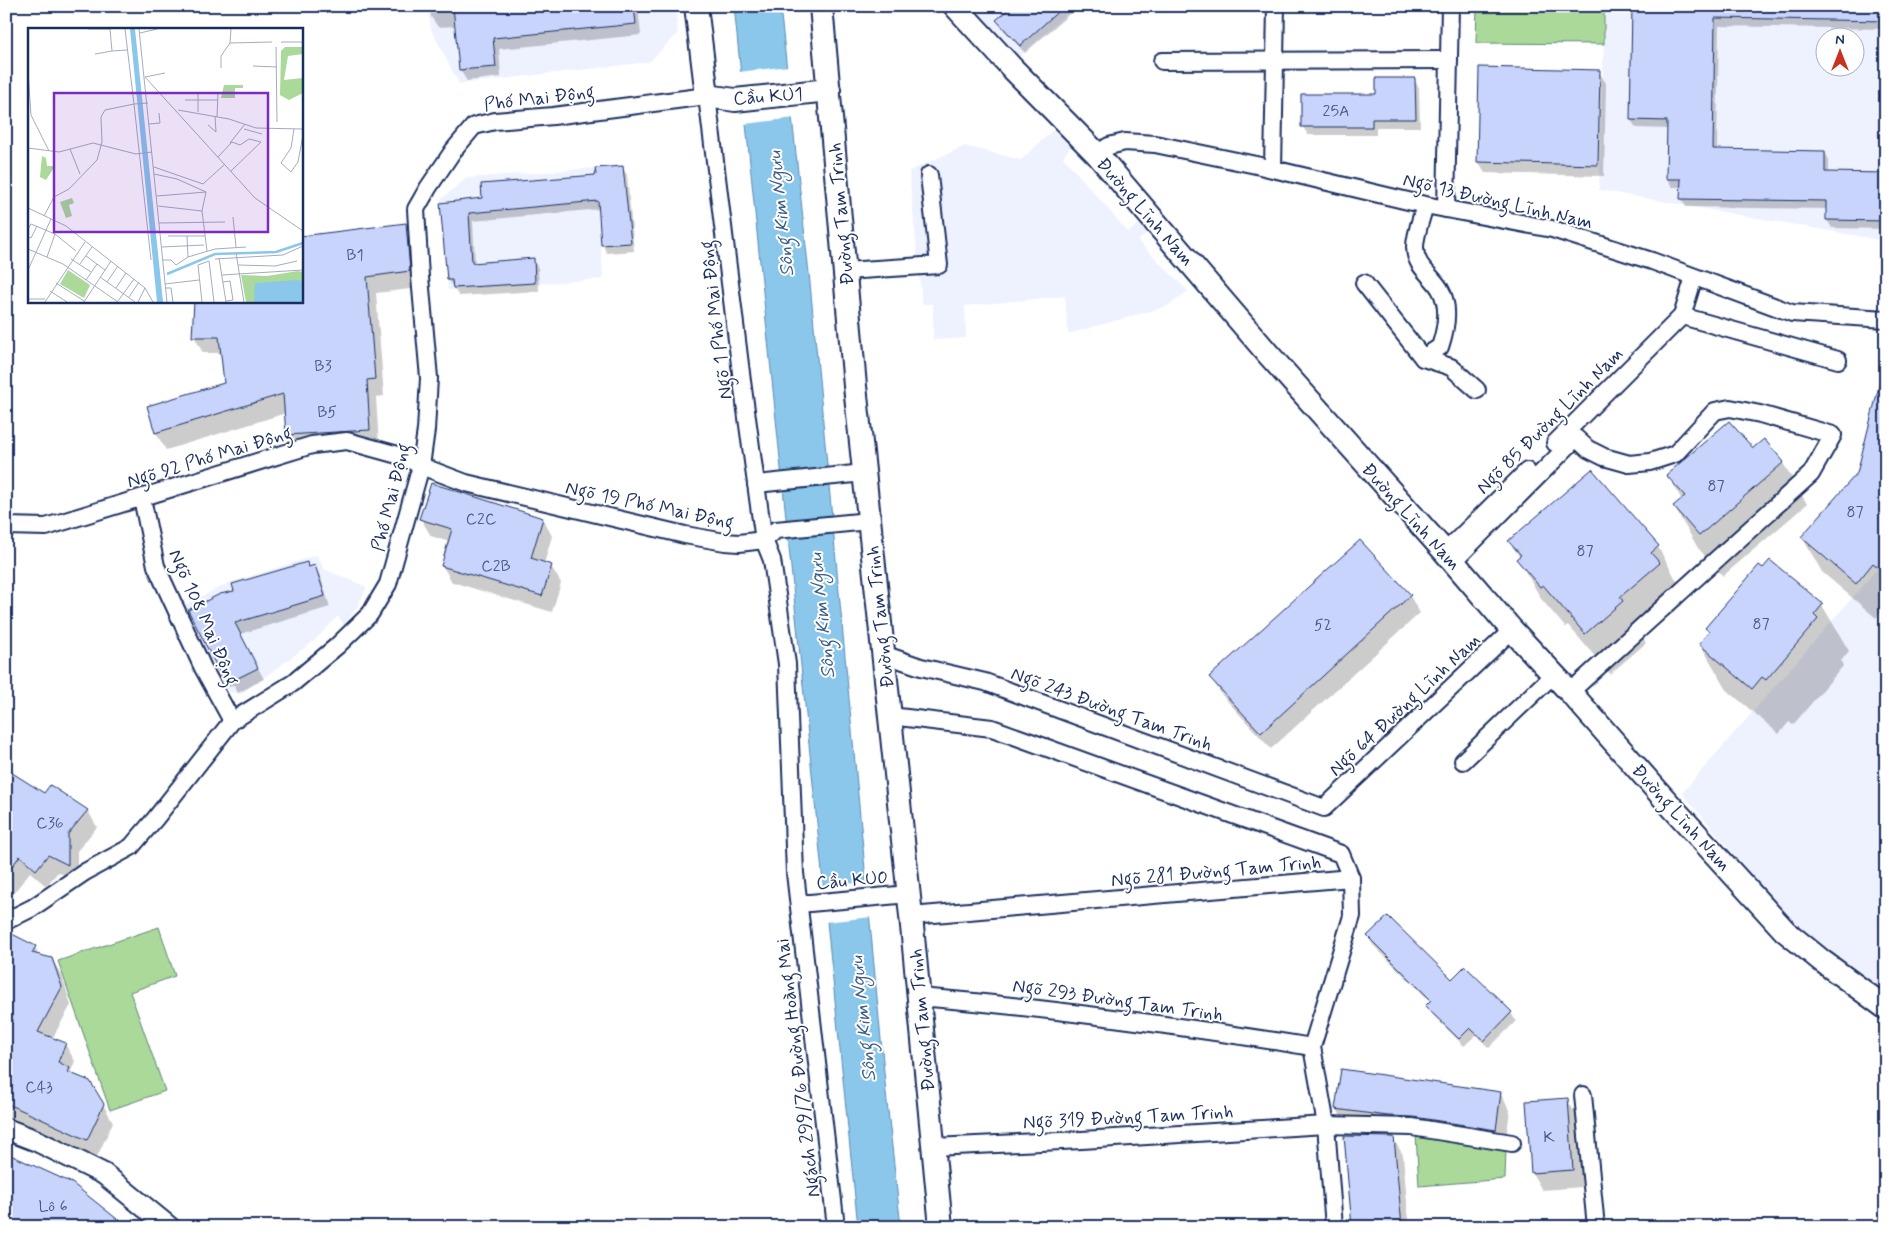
<svg xmlns="http://www.w3.org/2000/svg" width="1892" height="1233" viewBox="0 0 1892 1233" font-family="Mynerve,sans-serif">
<style>
.built{fill:#eef2fe;fill-rule:evenodd}
.green{fill:#aad999;stroke:#62847c}
.water{fill:#8ac7ea;stroke:#5e8ab2}
.pier{fill:#fff}
.shadow{fill:#0003}
.building{fill:#c8d4fb;stroke:#1b2f5e}
.lines{fill:none;stroke-linecap:round;stroke-linejoin:round}
.minor-casing{stroke:#1b2f5e;stroke-width:20}
.tertiary-casing{stroke:#1b2f5e;stroke-width:24}
.secondary-casing{stroke:#1b2f5e;stroke-width:26}
.minor{stroke:#fff;stroke-width:16}
.tertiary{stroke:#fff;stroke-width:20}
.secondary{stroke:#fff;stroke-width:22}
.labels{text-anchor:middle;stroke-width:4;stroke-linejoin:round;paint-order:stroke}
.number-label{font-size:16px;fill:#465885}
.street-label{font-size:19px;fill:#1b2f5e;stroke:#fff}
.water-label{font-size:20px;font-style:italic;fill:#3c5d88;stroke:#fff}
.inset-river{fill:none;stroke:#8ac7ea;stroke-width:2.5}
.inset-road{fill:none;stroke:#a4acbf;stroke-width:1}
.view{fill:#7b2cbf;fill-opacity:0.15;stroke:#7b2cbf;stroke-width:2.5}
.inset-edge{fill:none;stroke:#1b2f5e;stroke-width:2.5}
</style>
<rect width="100%" height="100%" fill="#fff"/>
<filter id="ink" filterUnits="userSpaceOnUse"><feTurbulence type="fractalNoise" baseFrequency=".02" numOctaves="2"/><feDisplacementMap in="SourceGraphic" scale="10" xChannelSelector="R" yChannelSelector="G"/><feConvolveMatrix kernelMatrix="1 2 1 2 8 2 1 2 1" color-interpolation-filters="sRGB"/></filter>
<g filter="url(#ink)">
<g class="built">
<path d="M428,6H675L678,33L649,62L459,84L431,29Z"/>
<path d="M972,6H1075L1017,59Z"/>
<path d="M1605,6H1886V241L1599,190ZM1824,38H1854V68H1824Z"/>
<path d="M1053,130L1071,146L1063,157L1128,232L1139,224L1147,233L1138,241L1188,291L1168,306L1068,334L1065,296L965,306L966,338L933,340V304H922L909,171L965,146L1021,160Z"/>
<path d="M623,166L631,243L601,245L603,279L448,290L441,199L467,178Z"/>
<path d="M317,555L324,569L367,587L357,607L344,625L338,616L314,641L241,694L226,691L211,668L184,605L229,583Z"/>
<path d="M1886,559V996L1791,921L1682,793Z"/>
</g>
<g class="green">
<path d="M1477,6H1604V44L1476,43Z"/>
<path d="M159,927L175,976L130,992L165,1091L110,1110L58,961Z"/>
<path d="M1416,1135L1506,1148L1505,1179L1419,1186Z"/>
</g>
<path class="water" d="M734,6H780L810,283L886,1093L901,1227H858Z"/>
<g class="pier">
<path d="M789,66L795,118L745,124L739,72Z"/>
<path d="M869,882L872,917L825,922L821,886Z"/>
</g>
<g class="shadow">
<path d="M430,6H638L641,35L499,49L501,77L467,81L460,70L456,26L438,27L431,17Z"/>
<path d="M1039,6H1072L1074,10L1025,53L1003,29L998,20Z"/>
<path d="M1633,6H1886V29L1719,26L1717,150L1825,152L1829,160V173L1886,174V229L1832,228L1827,220V209L1686,207L1681,198L1682,187H1672L1667,178L1668,129L1636,128L1631,120Z"/>
<path d="M1599,72L1606,83L1604,176L1485,173L1478,162Z"/>
<path d="M1414,79L1419,88L1420,127H1376V135H1308L1303,127Z"/>
<path d="M622,167L627,175L634,251L607,253L602,244L600,209L473,221L475,264L533,260L538,268L539,291L459,296L448,280L442,204L483,199L597,176Z"/>
<path d="M405,224L415,241L419,288L376,293L384,396L376,397L379,446L297,452L288,435L286,413L166,450L156,433L148,407L225,384L222,353H203L194,336L301,301Z"/>
<path d="M1883,374L1886,375V607L1876,618L1822,572L1802,537L1858,473Z"/>
<path d="M1764,441L1783,463L1807,504L1723,576L1698,548L1674,507L1682,500L1668,475L1753,450Z"/>
<path d="M421,519H543L552,536L544,564L551,566L561,583L552,612L452,582L442,565L449,542L431,536Z"/>
<path d="M1510,541L1658,547L1681,588L1676,593L1682,605L1643,638L1646,643L1610,674L1568,625L1565,627L1542,600L1518,559L1520,558Z"/>
<path d="M315,567L321,578L330,607L240,634L264,679L238,693L234,685L229,687L223,676L236,592Z"/>
<path d="M1410,596L1420,613L1271,749L1221,694L1211,677Z"/>
<path d="M1822,605L1849,651L1841,661L1843,666L1793,725L1789,722L1779,734L1727,690L1700,644L1710,633L1707,628Z"/>
<path d="M6,771L44,795L50,787L88,811L97,827L77,851V881L58,872L46,886L30,872L6,903Z"/>
<path d="M6,920L11,929L8,932L35,947L40,957L52,959L62,976L71,1005L52,1039L65,1044L75,1061L71,1071L73,1076L90,1082L113,1122L97,1157L15,1119L14,1121L6,1117Z"/>
<path d="M1368,936L1452,981L1465,968L1511,1013L1516,1021L1489,1048L1476,1035L1464,1046L1432,1014L1427,1006L1431,1002L1373,945Z"/>
<path d="M1500,1093L1510,1110L1505,1147L1346,1126L1337,1109Z"/>
<path d="M1567,1099L1577,1116L1582,1187L1542,1190L1532,1173L1527,1102Z"/>
<path d="M1393,1138L1403,1155L1409,1227H1354Z"/>
</g>
<g class="building">
<path d="M453,6H634L636,24L493,38L496,67L459,70Z"/>
<path d="M1012,6H1064L1020,46L996,20Z"/>
<path d="M1632,6H1886V21L1715,18L1713,149L1825,151V172L1886,173V221L1826,220V201L1680,199L1681,179H1666L1667,121L1630,120Z"/>
<path d="M1479,67L1600,70L1598,165L1477,162Z"/>
<path d="M1376,78H1415L1416,119H1372V127H1301V94H1376Z"/>
<path d="M623,166L631,243L601,245L598,201L469,213L472,263L534,258L535,283L453,288L452,280H447L440,203L482,198L481,184L596,175L595,168Z"/>
<path d="M406,223L410,271L367,277L375,379L367,380L370,430L286,435L283,394L155,433L147,406L224,383L219,337H192L194,301H301V236Z"/>
<path d="M1881,378H1886V574L1873,563L1856,584L1801,537L1857,473Z"/>
<path d="M1729,421L1753,448L1764,439L1784,462L1699,536L1673,506L1685,496L1666,475Z"/>
<path d="M1592,469L1659,546L1651,553L1660,563L1620,597L1623,601L1585,634L1543,585L1540,587L1516,559L1521,555L1508,541Z"/>
<path d="M431,483L543,518L531,558L552,565L542,596L441,566L452,529L419,519Z"/>
<path d="M1360,540L1411,595L1261,733L1209,677Z"/>
<path d="M1770,560L1823,604L1814,615L1818,619L1766,680L1762,677L1752,689L1699,644L1709,631L1705,628L1759,565L1763,568Z"/>
<path d="M307,562L308,567L315,565L325,596L235,623L258,668L230,682L227,674L222,677L188,610L220,594L234,591L232,584Z"/>
<path d="M6,769L44,793L50,785L88,810L68,834V865L48,855L36,870L20,856L6,874Z"/>
<path d="M1388,916L1452,979L1465,966L1512,1012L1484,1041L1470,1028L1459,1039L1425,1006L1431,1000L1367,936Z"/>
<path d="M6,931L36,946L32,953L52,958L62,987L38,1032L66,1043L58,1062L70,1068L68,1072L90,1081L104,1104L87,1140L6,1103Z"/>
<path d="M1341,1069L1501,1092L1496,1130L1414,1117L1388,1116L1335,1109Z"/>
<path d="M1568,1098L1573,1170L1531,1173L1526,1101Z"/>
<path d="M1344,1136L1394,1137L1402,1227H1352Z"/>
<path d="M6,1153L72,1183L127,1227H6Z"/>
</g>
<g class="lines">
<defs>
<g id="minor">
<path d="M1162,61L1449,60"/>
<path d="M1097,154L1109,146L1125,142L1155,144L1256,165L1425,205L1552,229L1652,261L1792,313L1886,319"/>
<path d="M1273,169L1276,6"/>
<path d="M1446,209L1450,6"/>
<path d="M845,271L939,265L929,175"/>
<path d="M1364,283L1423,358L1440,347C1446,329 1450,306 1440,289C1431,274 1415,267 1415,247C1415,234 1422,217 1425,205"/>
<path d="M1682,316L1838,360"/>
<path d="M1423,358L1451,367L1477,390"/>
<path d="M1555,443L1682,316L1694,277"/>
<path d="M756,484L864,473"/>
<path d="M142,498L156,566L203,668L232,721"/>
<path d="M6,526L46,527L312,445L347,441L405,457L421,466L466,483L685,535L725,542L739,543L764,540L776,530L869,521"/>
<path d="M1445,552L1527,471"/>
<path d="M1453,562L1576,438L1588,449L1604,457L1629,464L1650,462L1675,454L1715,411L1730,408L1760,414L1833,435L1811,474L1570,692"/>
<path d="M883,654L921,667L985,682L1324,808L1512,630"/>
<path d="M890,716L992,728L1341,854L1351,878L1352,916L1312,1047L1326,1125L1334,1227"/>
<path d="M1463,761L1554,674"/>
<path d="M799,904L909,894"/>
<path d="M911,916L1351,878"/>
<path d="M6,921L32,908L85,872L131,847L155,819L232,721L293,683L337,646L370,614L388,584L421,466L426,430L429,378L420,277L416,209L428,188L453,151L474,126L495,121L553,116L707,96L742,381L760,513L764,540L772,560L787,664L795,873L836,1227"/>
<path d="M919,997C1051,1008 1181,1026 1312,1047"/>
<path d="M1583,1095L1596,1227"/>
<path d="M933,1147L1082,1140L1326,1125L1412,1127L1512,1143"/>
</g>
<path id="tertiary" d="M6,1129L37,1141L104,1174L169,1227"/>
<g id="secondary">
<path d="M696,6L707,96L735,100L829,90"/>
<path d="M821,6L855,386L911,916L941,1227"/>
<path d="M955,6L1013,69L1097,154L1269,355L1445,552L1512,630L1570,692L1661,795L1785,931L1822,961L1886,1008"/>
</g>
</defs>
<use href="#minor" class="minor-casing"/>
<use href="#tertiary" class="tertiary-casing"/>
<use href="#secondary" class="secondary-casing"/>
<use href="#minor" class="minor"/>
<use href="#tertiary" class="tertiary"/>
<use href="#secondary" class="secondary"/>
</g>
</g>
<g class="labels">
<g class="number-label">
<text x="1336" y="116">25A</text>
<text x="355" y="260">B1</text>
<text x="323" y="371">B3</text>
<text x="327" y="417">B5</text>
<text x="1716" y="491">87</text>
<text x="1855" y="517">87</text>
<text x="481" y="524">C2C</text>
<text x="1585" y="556">87</text>
<text x="496" y="571">C2B</text>
<text x="1761" y="629">87</text>
<text x="1323" y="630">52</text>
<text x="50" y="828">C36</text>
<text x="39" y="1092">C43</text>
<text x="1549" y="1142">K</text>
<text x="53" y="1211">Lô 6</text>
</g>
<g class="street-label">
<text transform="translate(768 95) rotate(-4)" y="7">Cầu KU1</text>
<text transform="translate(539 97) rotate(-7)" y="7">Phố Mai Động</text>
<text transform="translate(1498 200) rotate(13)" y="7">Ngõ 13 Đường Lĩnh Nam</text>
<text transform="translate(1146 211) rotate(49)" y="7">Đường Lĩnh Nam</text>
<text transform="translate(840 214) rotate(-95)" y="7">Đường Tam Trinh</text>
<text transform="translate(715 320) rotate(-97)" y="7">Ngõ 1 Phố Mai Động</text>
<text transform="translate(1549 420) rotate(-45)" y="7">Ngõ 85 Đường Lĩnh Nam</text>
<text transform="translate(209 456) rotate(-17)" y="7">Ngõ 92 Phố Mai Động</text>
<text transform="translate(390 497) rotate(-76)" y="7">Phố Mai Động</text>
<text transform="translate(650 504) rotate(12)" y="7">Ngõ 19 Phố Mai Động</text>
<text transform="translate(1412 516) rotate(48)" y="7">Đường Lĩnh Nam</text>
<text transform="translate(205 617) rotate(66)" y="7">Ngõ 108 Mai Động</text>
<text transform="translate(879 617) rotate(-96)" y="7">Đường Tam Trinh</text>
<text transform="translate(1404 704) rotate(-43)" y="7">Ngõ 64 Đường Lĩnh Nam</text>
<text transform="translate(1112 708) rotate(20)" y="7">Ngõ 243 Đường Tam Trinh</text>
<text transform="translate(1682 817) rotate(48)" y="7">Đường Lĩnh Nam</text>
<text transform="translate(1216 870) rotate(-5)" y="7">Ngõ 281 Đường Tam Trinh</text>
<text transform="translate(852 879) rotate(-5)" y="7">Cầu KU0</text>
<text transform="translate(1118 999) rotate(8)" y="7">Ngõ 293 Đường Tam Trinh</text>
<text transform="translate(921 1020) rotate(-95)" y="7">Đường Tam Trinh</text>
<text transform="translate(797 1068) rotate(-97)" y="7">Ngách 299/76 Đường Hoàng Mai</text>
<text transform="translate(1128 1116) rotate(-3)" y="7">Ngõ 319 Đường Tam Trinh</text>
</g>
<g class="water-label">
<text transform="translate(780 214) rotate(-96)" y="7">Sông Kim Ngưu</text>
<text transform="translate(821 616) rotate(-96)" y="7">Sông Kim Ngưu</text>
<text transform="translate(862 1019) rotate(-96)" y="7">Sông Kim Ngưu</text>
</g>
</g>
<g transform="translate(28 28)">
<rect width="275" height="275" fill="#fff"/>
<path d="M257,19H275V26L260,28L256,52L275,50V65L261,72L252,67L253,23ZM196,57H215V60H207V70H193ZM14,128L18,130L19,138H27L18,152L12,149ZM44,170L46,175L41,177L44,188L38,190L32,174ZM40,242L62,257L56,270L32,256ZM270,243L275,244V274H218L213,247L239,248Z" fill="#aad999"/>
<path d="M102,1H107L135,274H129ZM269,252L275,253V274H226L227,255Z" fill="#8ac7ea"/>
<path class="inset-river" d="M139,246L187,226L248,224L275,215"/>
<path class="inset-road" d="M60,1H82L84,23L99,22M97,1L106,76L120,75M111,1L139,274M112,5L129,1M253,14H275M202,15L244,14M248,19L249,94M67,26L84,23M225,38L249,39M193,40V28L202,15L203,1M0,44L3,87L21,123M117,49L137,45M117,49L227,170L275,203M157,72H190M150,82L201,91L228,100L275,101M170,84V64M189,89L190,64M121,96L132,95L131,85M180,97L188,104L187,88M216,101L234,106M266,101L263,120L253,135L263,144L270,134L275,107M202,115L217,96M0,120L31,124L65,115L108,126L124,124M42,121L52,146M190,129L204,114L212,117L221,111L233,114L203,143M126,139L175,156L197,136M126,146L149,151L178,164M178,164L174,183L179,223M129,168L178,164M130,178L174,183M0,180L38,198L117,260L125,274M16,188L26,169L41,161L69,132L74,114L73,89L77,82L106,76L123,232M205,189L208,219M131,195L197,194M0,201L3,196L27,206L48,223M140,208H177M159,208L160,229M0,209L3,210L9,198M134,219L176,217M0,221L35,236L90,274M208,225L216,274M58,228L77,242M19,229L27,206M191,230L198,274M43,231L63,244M187,231L255,227L275,218M135,232H143L148,237L160,229L187,221L218,219M52,236L64,219M210,237L247,238L269,233M0,242L23,191M194,247L275,242M72,249L107,274M58,252L69,236M79,254L90,238M195,254L202,253L205,272L198,273M28,255L56,273M137,256L171,252M88,260L98,245M138,260H143L145,274M22,263L39,274M101,269L111,254M0,271H17M90,273L106,251M17,274L57,214M56,274L83,233M110,274L117,260M174,274L170,237L181,233L186,274"/>
<path class="view" d="M26,65H240V204H26Z"/>
<rect width="275" height="275" class="inset-edge"/>
</g>
<rect width="1892" height="1233" fill="none" stroke="#fff" stroke-width="25"/>
<rect x="12" y="12" width="1867" height="1208" fill="none" stroke="#1b2f5e" stroke-width="2" filter="url(#ink)"/>
<g transform="translate(1840 52)"><circle r="24" fill="#ffffff" stroke="#a4acbf"/>
<path d="M0-4L9 19L0 12L-9 19Z" fill="#c8321e"/>
<text y="-8" font-size="14" font-weight="bold" text-anchor="middle" fill="#1b2f5e">N</text>
</g>
</svg>
